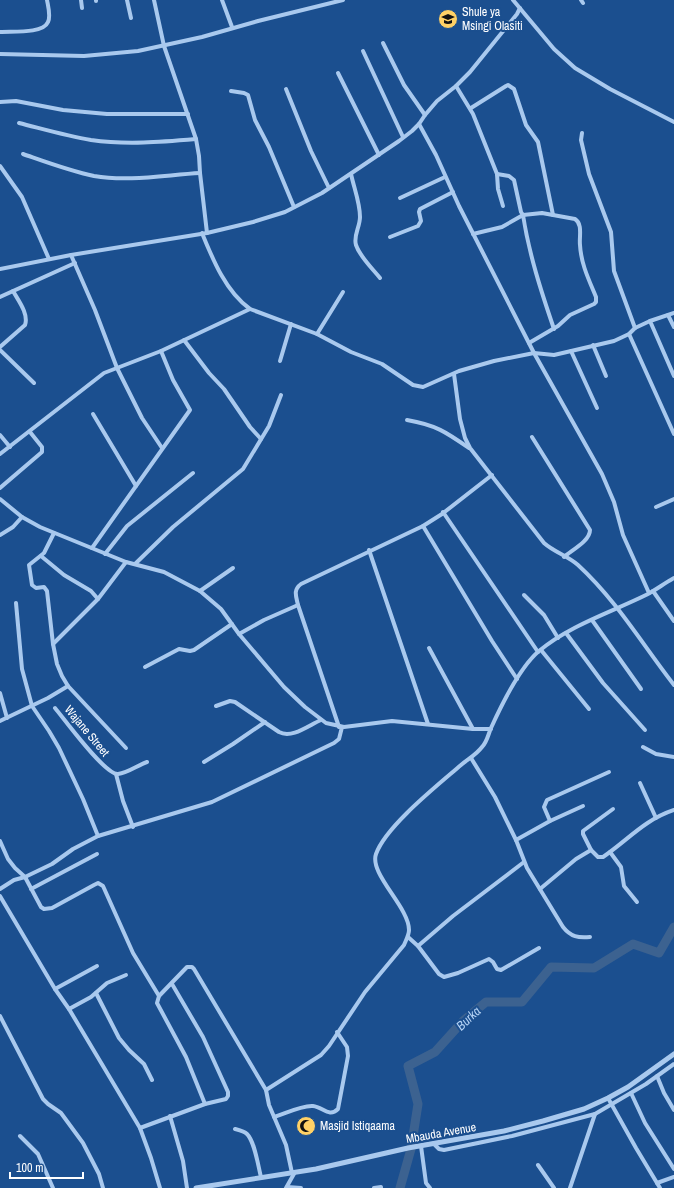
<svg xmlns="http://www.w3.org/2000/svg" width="674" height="1188" viewBox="0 0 674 1188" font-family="'Archivo Narrow',sans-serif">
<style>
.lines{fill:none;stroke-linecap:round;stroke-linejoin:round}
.river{stroke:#3c6290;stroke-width:9}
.minor{stroke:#a9c9ee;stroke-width:4}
.tertiary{stroke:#a9c9ee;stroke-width:5}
.labels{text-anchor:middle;stroke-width:4;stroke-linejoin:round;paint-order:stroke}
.poi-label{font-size:12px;fill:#fff;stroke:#1b4f8f;text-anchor:start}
.street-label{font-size:12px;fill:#fff;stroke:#1b4f8f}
.water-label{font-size:13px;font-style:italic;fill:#b5d3f5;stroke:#1b4f8f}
</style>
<rect width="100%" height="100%" fill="#1b4f8f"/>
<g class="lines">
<path class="river" d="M400,1188L411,1149L418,1104L408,1066L435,1052L463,1021L486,1002H522L551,967L594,968L633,944L659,953L674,927"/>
<g class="minor">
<path d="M81,0L82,8"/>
<path d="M96,0V1"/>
<path d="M127,0L131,18"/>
<path d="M154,0L164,46L196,139L199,156L200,173L207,233"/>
<path d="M222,0L232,27"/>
<path d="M513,0L554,49L575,68L610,89L674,122"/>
<path d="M581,0L583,3"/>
<path d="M0,32C12,31 43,34 48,22C51,16 48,6 47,0"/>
<path d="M383,43L404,85L425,115"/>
<path d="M363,51L403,137"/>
<path d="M0,54L84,56L138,51L202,37L258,21L343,0"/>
<path d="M338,73L379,155"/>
<path d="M456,86L473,114L497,174L498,189L503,206"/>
<path d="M286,89L311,151L329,188"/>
<path d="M231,91L244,93L248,95L255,120L269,147L294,207"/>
<path d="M0,102L16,101L63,110L107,114H188"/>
<path d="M471,108L506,86L508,85L514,89L526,125L538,142L553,215"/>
<path d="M19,123C43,129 67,136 91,140C126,145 161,142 196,139"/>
<path d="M419,124L436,155L459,206L534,353L602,474L614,502L623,535L649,593"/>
<path d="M582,133L581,140L589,174L611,232L614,271L635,328"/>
<path d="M23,154C46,162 70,171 94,176C128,182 165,175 200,173"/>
<path d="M0,166L22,197L49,259"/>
<path d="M351,174C354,188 360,203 360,217C360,227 353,236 356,245C360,257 372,268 380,278"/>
<path d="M497,174L509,176L514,180L521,212L523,215L542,213L575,219C583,224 579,237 580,245C581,264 589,280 596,297V302L594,304L570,315L558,326L529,343"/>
<path d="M400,198L445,177"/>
<path d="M202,233C213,260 226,292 250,309L317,334L351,352L382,364L413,385L423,387L459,371L494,361L534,353L554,355L614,341L629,334L635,328L650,321"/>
<path d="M473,234L502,227L523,215C529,254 541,291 554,329"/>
<path d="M390,237L418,226L421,221L419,212L420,209L453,192"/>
<path d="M71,255L95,310L117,368L142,418L162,448"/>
<path d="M0,269L71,255L207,233L253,222L285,212L322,193L399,141L412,131L419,124L425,115L437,101L456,86L470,72L517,14L520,8"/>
<path d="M0,297L75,263"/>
<path d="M674,313L650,321L674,376"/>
<path d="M668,315L674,327"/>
<path d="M317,334L343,292"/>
<path d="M629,334L674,434"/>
<path d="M184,340L209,373L224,389L250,427L261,439"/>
<path d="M593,345L606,376"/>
<path d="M0,347L25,325C29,314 18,300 13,291"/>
<path d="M0,350L34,383"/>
<path d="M571,351L597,408"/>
<path d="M280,361L291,324"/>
<path d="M454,374L460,419L465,438L470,448L544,543C554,552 568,556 578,565C617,601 642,644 674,685"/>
<path d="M93,414L136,486"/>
<path d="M407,420C436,425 446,432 469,448"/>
<path d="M0,435L10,447"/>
<path d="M532,437L590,530C590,541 572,550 564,557"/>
<path d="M0,454L104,373L161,351L250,309"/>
<path d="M0,488L42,452V447L30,432"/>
<path d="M0,499L22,517L40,527L126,562L164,572L200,591L221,609L239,634L284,687L305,707L326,723L344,727L392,721L473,729H491"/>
<path d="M656,507L674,499"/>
<path d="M443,512L538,652"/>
<path d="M423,526L492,641L517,679"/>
<path d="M54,533L44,553L29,565L32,585L36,588L44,587L47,591L53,644L57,664L62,676L68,686L126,748"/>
<path d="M0,535L13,527L22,517"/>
<path d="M92,548L190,410L173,380L161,351"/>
<path d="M369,550L428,724"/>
<path d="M105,554L127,526L193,473"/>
<path d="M41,556L64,575L91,591L98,599"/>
<path d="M135,564L173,527L243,469L269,426L281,395"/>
<path d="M200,591L233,568"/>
<path d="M653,591L674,621"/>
<path d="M524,595L544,615L558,638"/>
<path d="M16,603L22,669L32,706L49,731L59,748L83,799L98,836"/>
<path d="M592,620L641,689"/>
<path d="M566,633L603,683L645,730"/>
<path d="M239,634L264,620L298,605"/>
<path d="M53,644L98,599L126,562"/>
<path d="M429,648L473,729"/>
<path d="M541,650L589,709"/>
<path d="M145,667L179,649L190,651L194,650L232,624"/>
<path d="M0,693L7,718"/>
<path d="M216,706L230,701L235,702L279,732C292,739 309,725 321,720"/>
<path d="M55,708C65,720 105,775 118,774C128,773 138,765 147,762"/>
<path d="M0,721L48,698L68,686"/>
<path d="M339,727L298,605C296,596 293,590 301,584L423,526L442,514L492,475"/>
<path d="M643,747L656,754L674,757"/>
<path d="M471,758L495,797L516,840"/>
<path d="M204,762L233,744L265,722"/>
<path d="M116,774L123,801L133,827"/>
<path d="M640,783L656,818"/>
<path d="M550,821L583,806"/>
<path d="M0,841L8,859L15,868L25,877L41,907L44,909L52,908L94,885L98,883L103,886L133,953L159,996"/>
<path d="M591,850L583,834V831L613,809"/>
<path d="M610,852L621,867L624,886L637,902"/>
<path d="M0,889L14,880L25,877L52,864L73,849L98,836L212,802L334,743L339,739L342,727"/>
<path d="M31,889L97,854"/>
<path d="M540,889L576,859L591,850L598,857H603C628,840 644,820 674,810"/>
<path d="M0,896L55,989L69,1009L140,1128L151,1158L160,1188"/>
<path d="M408,937L418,946L439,974L444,977L458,973L489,959L493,962L497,969L501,970L539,948"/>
<path d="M590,937C578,938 571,937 563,927L527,868L516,840L550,821L544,807L547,800L609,772"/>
<path d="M418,946L453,916L524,862"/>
<path d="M55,989L97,966"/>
<path d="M96,993L119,1038L129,1050L144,1064L152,1080"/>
<path d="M69,1009L91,997L107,983L126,975"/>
<path d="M0,1016L43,1099L48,1104L61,1113L83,1143L99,1174L103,1188"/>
<path d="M657,1076L664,1093L674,1110"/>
<path d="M631,1093L645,1123L674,1169"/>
<path d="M608,1098L636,1148L660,1188"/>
<path d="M205,1104L186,1057L157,1003L159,996L187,967H192L194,969L266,1090"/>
<path d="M170,1116L183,1161L187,1188"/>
<path d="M274,1117C284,1114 302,1105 313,1106C323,1107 329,1118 338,1109L348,1056L347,1047L337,1032"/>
<path d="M140,1128L205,1104L226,1099L228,1096V1092L203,1037L172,984"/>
<path d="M235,1129C239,1130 244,1131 247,1134C255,1142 258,1166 261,1177"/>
<path d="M20,1136L38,1154L53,1188"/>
<path d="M434,1144L439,1149L444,1150L512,1136L595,1114L646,1084L674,1064"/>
<path d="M421,1146L426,1183L430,1188"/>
<path d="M538,1165L554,1188"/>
<path d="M292,1173L286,1145L269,1105L266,1090L321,1055L329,1046L365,992L404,945C406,940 409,935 409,930C409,907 369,874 376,854C386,826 438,785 461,765C468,759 476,755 482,747C487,742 488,735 491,728C501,706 520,667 539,651C570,625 612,612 648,594C657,589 665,583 674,578"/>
<path d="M657,1183L674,1177"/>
<path d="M287,1187L301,1188"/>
<path d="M286,1188L295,1172"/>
<path d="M374,1188L381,1187"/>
<path d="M570,1188L595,1114"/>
</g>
<path class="tertiary" d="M196,1188L316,1169L408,1148L504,1131L543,1121L584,1109L608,1098L628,1087L674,1054"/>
</g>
<defs>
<symbol id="school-disc" viewBox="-11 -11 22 22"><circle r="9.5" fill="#ffd166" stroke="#1b4f8f"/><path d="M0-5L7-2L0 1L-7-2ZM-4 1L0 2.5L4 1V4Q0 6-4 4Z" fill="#111"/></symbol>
<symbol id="mosque-disc" viewBox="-11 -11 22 22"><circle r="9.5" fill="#ffd166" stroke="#1b4f8f"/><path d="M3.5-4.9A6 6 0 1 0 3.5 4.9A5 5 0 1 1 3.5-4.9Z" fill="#111"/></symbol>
</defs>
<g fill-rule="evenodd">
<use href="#school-disc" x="437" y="8" width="22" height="22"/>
<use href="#mosque-disc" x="295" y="1115" width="22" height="22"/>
</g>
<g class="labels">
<g class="poi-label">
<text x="462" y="16">Shule ya<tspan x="462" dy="14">Msingi Olasiti</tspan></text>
<text x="320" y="1130">Masjid Istiqaama</text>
</g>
<g class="street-label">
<text transform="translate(87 731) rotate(50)" y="4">Wajane Street</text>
<text transform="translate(441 1133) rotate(-10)" y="4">Mbauda Avenue</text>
</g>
<g class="water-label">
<text transform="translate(468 1018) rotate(-43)" y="5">Burka</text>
</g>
</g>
<path d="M10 1172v6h73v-6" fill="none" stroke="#ffffff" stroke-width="2"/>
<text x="16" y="1172" font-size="12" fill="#ffffff" stroke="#1b4f8f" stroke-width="3" paint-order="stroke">100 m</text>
</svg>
